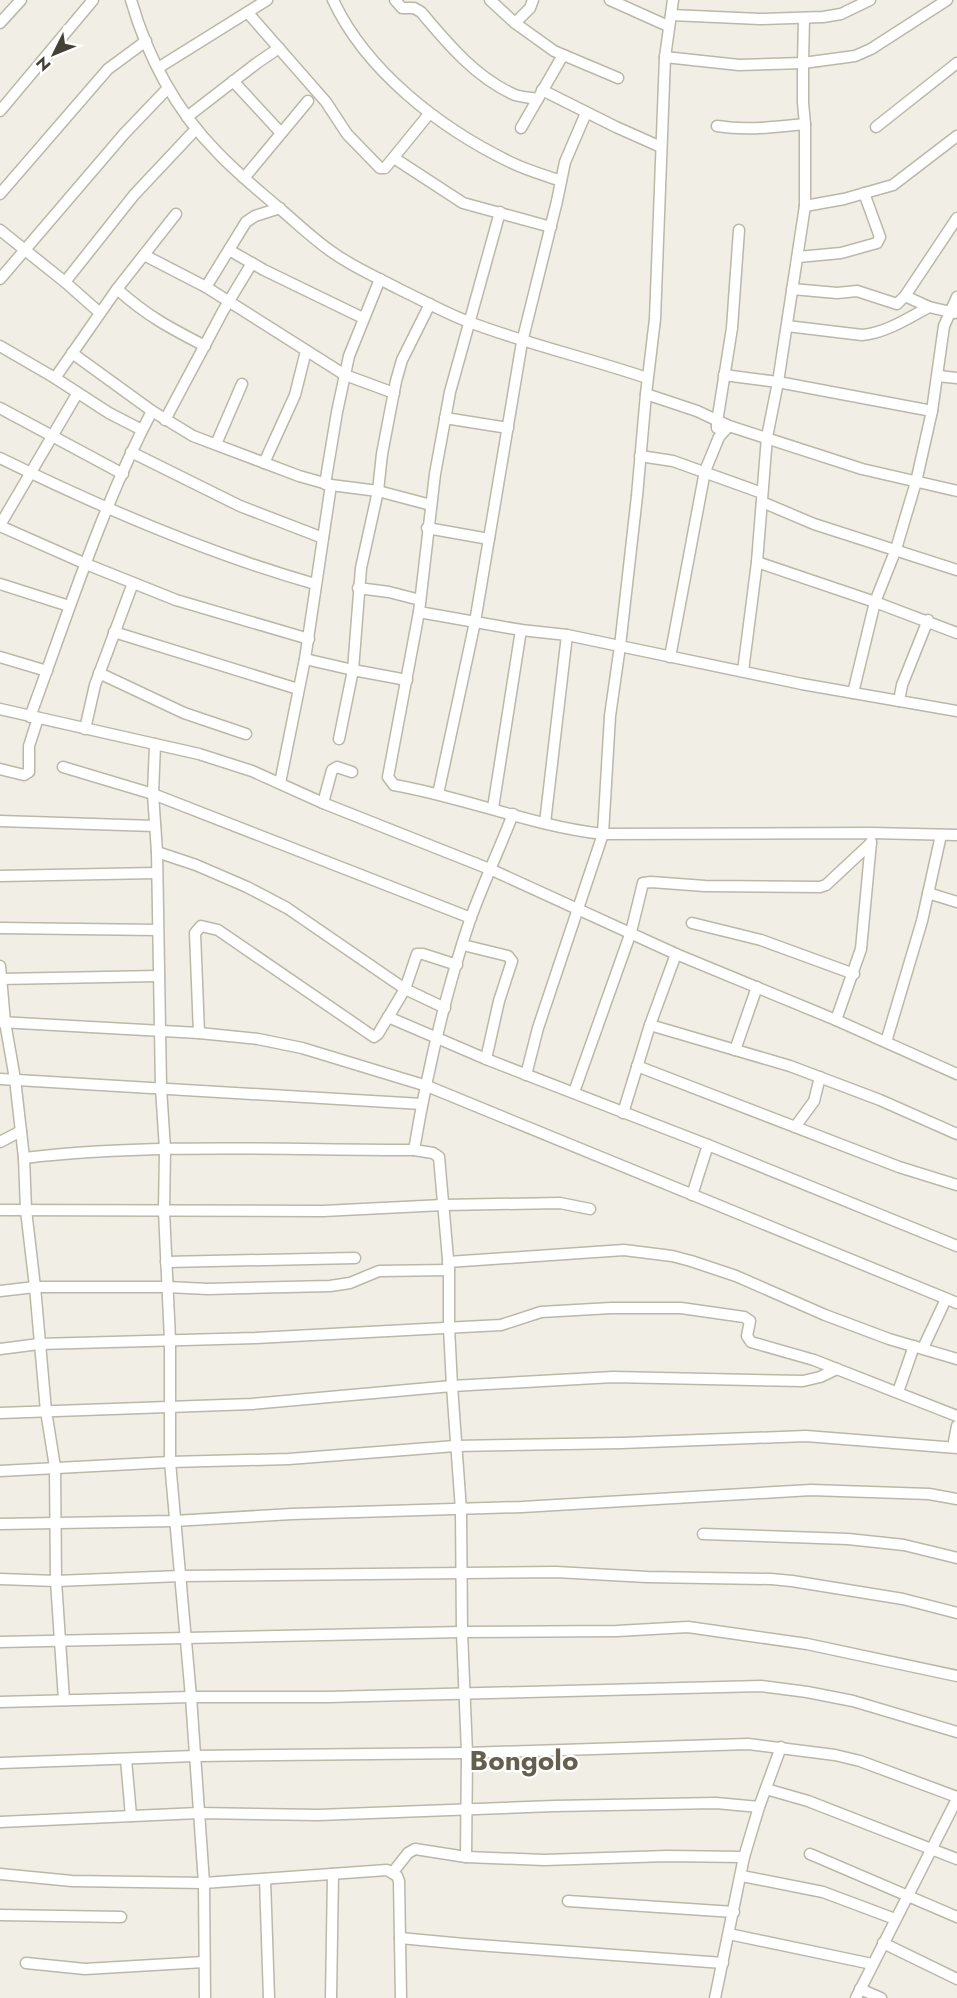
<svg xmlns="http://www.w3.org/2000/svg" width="957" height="1998" viewBox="0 0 957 1998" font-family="Jost,sans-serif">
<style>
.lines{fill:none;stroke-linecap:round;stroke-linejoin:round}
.minor-casing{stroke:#bbb8a8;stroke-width:13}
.minor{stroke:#fff;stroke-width:10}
.labels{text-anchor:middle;stroke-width:4.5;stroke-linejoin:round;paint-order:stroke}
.district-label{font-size:28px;font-weight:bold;fill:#655f4d;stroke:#fff}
</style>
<rect width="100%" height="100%" fill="#f1efe5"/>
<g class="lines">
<defs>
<g id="minor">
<path d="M131,0C147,56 176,111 218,153C237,173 258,190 279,208C297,223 315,241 335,254C355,268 378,278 399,289C422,300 445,313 469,322C527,344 588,358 647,378"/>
<path d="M333,0C366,71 440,128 510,162C526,170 544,175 561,181"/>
<path d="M395,0L402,8H414L421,12C447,43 476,78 515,95C522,97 530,98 538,99"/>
<path d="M490,0L515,23L554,51L618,78"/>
<path d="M610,0L668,26"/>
<path d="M248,13L326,102L347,134L380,168H385L429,114"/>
<path d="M671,15L760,19L823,17L841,14L870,0"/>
<path d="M0,23L21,0"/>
<path d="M515,23L530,8L533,0"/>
<path d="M665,57L739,65L803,63L855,56L871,49L947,0"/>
<path d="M158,68L267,0"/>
<path d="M233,81L281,133"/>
<path d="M542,90L616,127L661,147"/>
<path d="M0,111L93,0"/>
<path d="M187,117L257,63L279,48"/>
<path d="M717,126C747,131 775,127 805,124"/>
<path d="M876,127L957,63"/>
<path d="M521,128L563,55"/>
<path d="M394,158L463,203L551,227"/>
<path d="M244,178L308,101"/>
<path d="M0,194L108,69L146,41"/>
<path d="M805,206L844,199L893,185L957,136"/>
<path d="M500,212L450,392L435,474L419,612L388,777L394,785C464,797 532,826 603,834L871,833L957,835"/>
<path d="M0,230L65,282L100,313"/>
<path d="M229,250L264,270L363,318"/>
<path d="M144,255L206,287L345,375L394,393"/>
<path d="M798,257L841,253L877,243L880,237L864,193"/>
<path d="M0,279L124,134L168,88"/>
<path d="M65,282L134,195L196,129"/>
<path d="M206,287L246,222L255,216L280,208"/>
<path d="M117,289C147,316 170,328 205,346"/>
<path d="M792,289L837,293L857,291L897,304L905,296L957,218"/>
<path d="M905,296L929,307L955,313"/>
<path d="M787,326L862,335C886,333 908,318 929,307"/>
<path d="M0,346L55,378L109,413L142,430"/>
<path d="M72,353L152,411L193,436L299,476L331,485L378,491L431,505"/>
<path d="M724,375L778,382L932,411"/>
<path d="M938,376L957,378"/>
<path d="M55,378L117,289L176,214"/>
<path d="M646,394L697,411L729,426L862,469L957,491"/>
<path d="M0,408L123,474"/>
<path d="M445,418L508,428"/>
<path d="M165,420L223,311L252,263"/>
<path d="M717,428V422L732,328L739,230"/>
<path d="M216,444L242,384"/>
<path d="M131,452L240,506L323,538"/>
<path d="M640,456L673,461L762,493"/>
<path d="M0,458C102,508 206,553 315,584"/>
<path d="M264,463L295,395L306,351"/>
<path d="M325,484L337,412L349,356L380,279"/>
<path d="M762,502L814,524L957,570"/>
<path d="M0,525L77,394"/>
<path d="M0,526L86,564L176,600L309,639"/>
<path d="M427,528L489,539"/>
<path d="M757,562L875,602L957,633"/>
<path d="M0,584L69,606"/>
<path d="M358,588L389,592L420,600"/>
<path d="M419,612L521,630L567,635L545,823"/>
<path d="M114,632L298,689"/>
<path d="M567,635L802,684L957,711"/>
<path d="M0,657L47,671"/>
<path d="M670,657L705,471L719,437L729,426"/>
<path d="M305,659L353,670L407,680"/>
<path d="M743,671L757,562L767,437L778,382L805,206V124L803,103V63L804,18"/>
<path d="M99,673L184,713L246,734"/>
<path d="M853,693L875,602L896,549L916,482L932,411L944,326L957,297"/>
<path d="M899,701L902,685L928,620"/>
<path d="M0,709L199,754L252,771L323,803L492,870L676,954L836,1020L957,1074"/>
<path d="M30,717C68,614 101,508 152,411"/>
<path d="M85,729L95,685L133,583"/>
<path d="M339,739L353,670L361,568L378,491L382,454L396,381L402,360L430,304"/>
<path d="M155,744L153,794L157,852L161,1088L165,1149L164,1211L170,1340V1462L191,1697L204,1883L205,1998"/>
<path d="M63,767L153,794L471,918"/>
<path d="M0,769L24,775L29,772V746L38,718"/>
<path d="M280,783L305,659L331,485"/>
<path d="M438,794L475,622L522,342L557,201L565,162L586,113"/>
<path d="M323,803L332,770L337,767L352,772"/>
<path d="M493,808L521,630"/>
<path d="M0,821L155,826"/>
<path d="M157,852L196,865L247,887L287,908L405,989L445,1008"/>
<path d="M0,876L156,873"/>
<path d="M928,893L957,902"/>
<path d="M692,923L761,940L854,974"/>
<path d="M0,928L157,930"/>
<path d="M463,945L508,956L512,961L499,1001L486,1059"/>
<path d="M0,966L5,1022L15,1079L24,1158L26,1210L35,1287L46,1411L55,1467L56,1581L64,1700"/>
<path d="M0,979L159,976"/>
<path d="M388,1017L486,1059L708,1145L957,1246"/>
<path d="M836,1020L861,949L871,842"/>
<path d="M0,1022L199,1033L258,1039L302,1048L427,1086L957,1303"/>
<path d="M650,1025L790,1066L880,1100L957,1134"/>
<path d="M199,1033L195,933L201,926L218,930L374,1037L378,1034L405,989L417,954H423L457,965"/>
<path d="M886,1042L922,921L941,835"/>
<path d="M735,1050L757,987"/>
<path d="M637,1066L899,1167L957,1185"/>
<path d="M526,1075L538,1028L603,834L610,716L620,646L637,496L646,394L655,319L665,57L673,0"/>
<path d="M0,1079L422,1104"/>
<path d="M574,1092L631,932L643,883L651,882L705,886L820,887L826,885L871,843"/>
<path d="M623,1113L650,1025L676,954"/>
<path d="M795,1127L814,1101L820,1077"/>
<path d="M0,1142L21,1131"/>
<path d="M414,1150C427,1073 445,994 470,920C483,884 499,850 513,814"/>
<path d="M24,1158C153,1143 285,1150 414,1150L433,1153L439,1157L449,1270V1327L452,1386L461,1510L462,1632L467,1753L466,1857"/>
<path d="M692,1195L708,1145"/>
<path d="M0,1210L323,1211L443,1205L560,1203L590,1209"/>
<path d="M166,1262L355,1258"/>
<path d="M448,1262L624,1250L672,1256L691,1261L736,1276L825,1315L889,1339L957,1359"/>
<path d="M0,1291L35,1287H167L208,1289L330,1286L350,1283L379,1271L449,1270"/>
<path d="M923,1348L946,1299"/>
<path d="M0,1349L39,1344L256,1338L501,1325L541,1312L611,1308H681L744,1317L750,1321L747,1336L751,1342L814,1360L957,1416"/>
<path d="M898,1392L914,1346"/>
<path d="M0,1413L252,1404L452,1386L613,1377L803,1381L820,1377L837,1369"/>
<path d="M953,1447L957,1426"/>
<path d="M0,1471L170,1462L289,1459L455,1446L622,1443L806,1436L957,1448"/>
<path d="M0,1524L174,1521L292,1514L522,1507L811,1490L929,1494L957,1499"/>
<path d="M703,1534L848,1539L904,1545L957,1558"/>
<path d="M0,1579L56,1581L181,1576L556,1572L647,1577L771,1579L792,1581L903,1599L957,1613"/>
<path d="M0,1642L462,1632L617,1631L688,1627L807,1644L957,1676"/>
<path d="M0,1702L191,1697H328L761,1686L807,1692L853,1701L957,1732"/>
<path d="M126,1759L131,1816"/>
<path d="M0,1763L195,1756L467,1753L748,1744L835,1755L860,1761L957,1797"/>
<path d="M766,1789L808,1801L957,1859"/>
<path d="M0,1822L199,1813L318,1815L554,1806L716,1803L759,1807"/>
<path d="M810,1854L957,1917"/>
<path d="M393,1872L408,1853L415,1849L466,1857L544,1860L667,1856L744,1857"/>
<path d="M0,1874L72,1881L204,1883L387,1870L397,1876L399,1881L401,1998"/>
<path d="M742,1876L823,1892L895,1919"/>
<path d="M265,1879L269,1998"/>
<path d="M568,1901L734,1912"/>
<path d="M0,1915L121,1917"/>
<path d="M729,1934L872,1964"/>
<path d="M400,1938L464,1944L723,1963"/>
<path d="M883,1943L957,1979"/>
<path d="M26,1963L85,1969L204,1962"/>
<path d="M860,1989L881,1998"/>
<path d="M331,1998L333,1874"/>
<path d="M715,1998L744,1857L759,1807L781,1747"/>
<path d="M856,1998L957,1799"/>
</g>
</defs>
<use href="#minor" class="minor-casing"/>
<use href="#minor" class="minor"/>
</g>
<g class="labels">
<g class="district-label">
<text x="524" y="1770">Bongolo</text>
</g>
</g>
<g transform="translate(54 54) rotate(227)" stroke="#ffffff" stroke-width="4.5" paint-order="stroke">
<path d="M0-4.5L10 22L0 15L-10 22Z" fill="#434035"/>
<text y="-9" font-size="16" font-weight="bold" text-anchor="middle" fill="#434035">N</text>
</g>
</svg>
